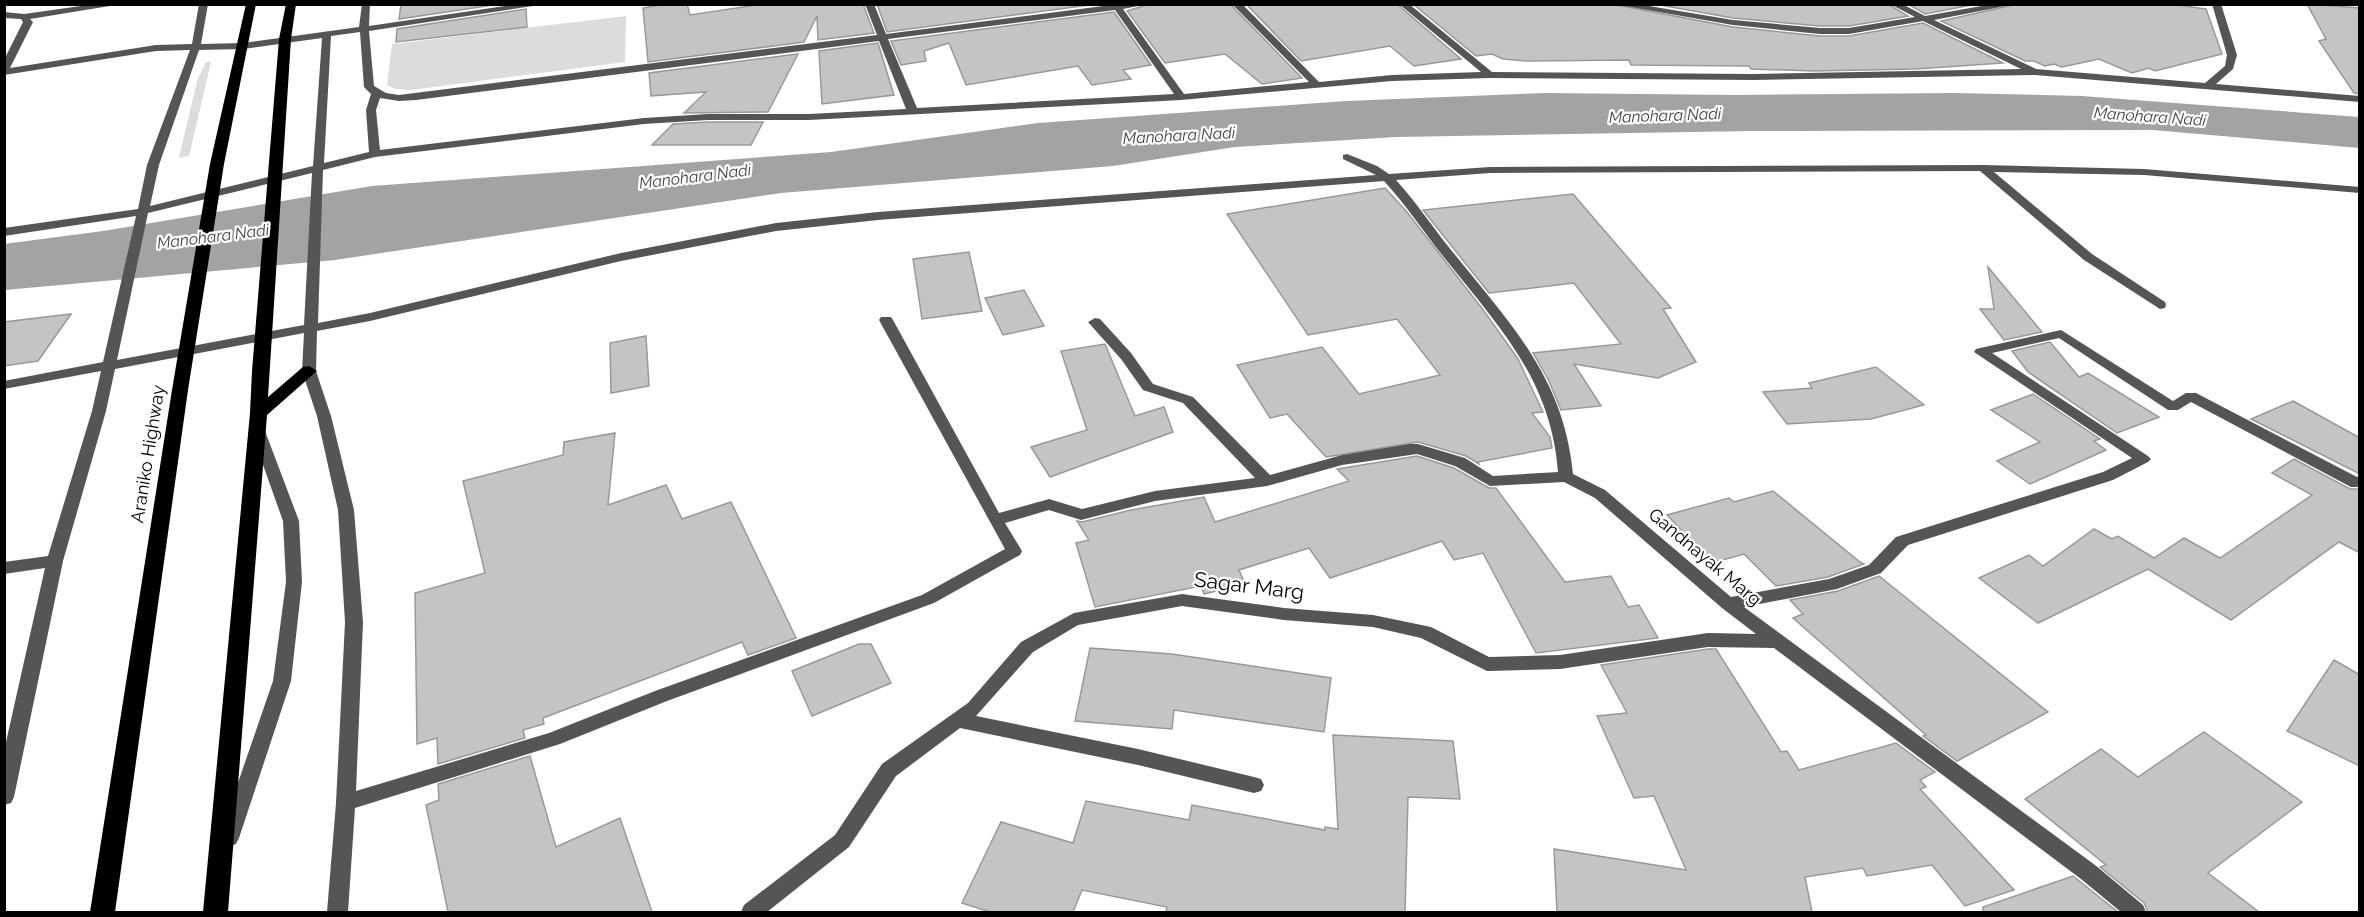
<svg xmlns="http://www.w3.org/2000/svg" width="2364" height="917" viewBox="0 0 2364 917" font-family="Raleway,sans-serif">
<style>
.green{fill:#dcdcdc}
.water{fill:#a3a3a3}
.building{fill:#c4c4c4;stroke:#999;stroke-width:1.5}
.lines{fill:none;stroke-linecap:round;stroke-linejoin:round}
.minor{fill:#555;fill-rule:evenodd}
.highway{fill:#000;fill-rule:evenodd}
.labels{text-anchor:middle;stroke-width:4.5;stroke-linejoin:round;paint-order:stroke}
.far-water-label{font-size:16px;font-style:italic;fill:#444;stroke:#fff}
.street-label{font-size:18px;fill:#000;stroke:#fff}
.near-street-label{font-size:21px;fill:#000;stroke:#fff}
</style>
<rect width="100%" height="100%" fill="#fff"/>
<g class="green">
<path d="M626,16L625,62L411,90L395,89L387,85L392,44Z"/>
<path d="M206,62H211L189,156L179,158L197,81Z"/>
</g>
<path class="water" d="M1545,93L1736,95L1956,93L2082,96L2359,117V148L2153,130L1753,131L1396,137L1235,147L1113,166L781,193L335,260L5,290L4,244L103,231L372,186L831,152L1038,123L1346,101Z"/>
<g class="building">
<path d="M401,4H500L399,19Z"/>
<path d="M666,4H687L690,15L763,4H863L874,33L818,40L817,16L804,42L648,62L643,8Z"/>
<path d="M877,4H1097L887,32Z"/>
<path d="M1150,4H1230L1302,78L1262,84L1225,54L1165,63L1127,11Z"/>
<path d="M1246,4H1397L1461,59L1414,66L1390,46L1301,61Z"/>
<path d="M1413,4H1611L1733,27L1820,36H1849L1923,23L2003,63L1916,69L1814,71L1751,69L1749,66L1631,65L1629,60L1527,61L1503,59L1492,54L1476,56Z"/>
<path d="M1654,4H1888L1908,16L1849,26H1820L1733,18Z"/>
<path d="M1908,4H1977L1925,14Z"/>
<path d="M2018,4H2169L2206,9L2222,54L2155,71L2149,68L2132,73L2099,59L2062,67L2054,64L2045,66L2034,61H2025L1941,21Z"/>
<path d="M2307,4L2360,8V94L2354,93L2319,41L2326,39Z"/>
<path d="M526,9L527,27L396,42L397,29Z"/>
<path d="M1114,12L1151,65L1123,70L1131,79L1092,85L1078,66L966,85L949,43L924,51L926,61L901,65L891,41Z"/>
<path d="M878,43L894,95L822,104L819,51Z"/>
<path d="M798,54L768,112L684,113L706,92L651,96L649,73Z"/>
<path d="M708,122H763L751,145H652L673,124Z"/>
<path d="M1385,188L1407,212L1484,311L1518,359L1543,412L1532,413L1550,437L1552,448L1478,462L1479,464L1466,456L1418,442L1326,457L1287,414L1270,418L1237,365L1322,347L1359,394L1440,375L1397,319L1308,335L1227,214Z"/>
<path d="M1573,194L1671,308L1663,309L1696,362L1658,378L1574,364L1601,406L1561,410L1549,381L1533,353L1621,344L1574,283L1489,293L1423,210Z"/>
<path d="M969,252L982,311L922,319L913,259Z"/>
<path d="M1988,267L2042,332L2004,340L1980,309H1994Z"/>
<path d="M1024,290L1044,326L1003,335L985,298Z"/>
<path d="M71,314L38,361L4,366V322Z"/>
<path d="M646,336L649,386L611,393L610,343Z"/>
<path d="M2050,342L2079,377L2088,373L2159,417L2117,433L2028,372L2012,351Z"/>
<path d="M1105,344L1135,416L1164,407L1173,432L1050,477L1031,447L1087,430L1061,351Z"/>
<path d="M1876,367L1924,405L1871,419L1787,424L1763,392L1812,388L1809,383Z"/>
<path d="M2033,394L2100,439L2094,441L2106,450L2030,484L1997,461L2040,442L1991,410Z"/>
<path d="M2293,401L2360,438V474L2251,419Z"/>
<path d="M615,433L608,505L666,485L682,519L731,502L796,638L748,655L742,642L543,718L544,724L523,730L525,738L438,764L437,738L417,744L415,593L485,573L463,481L563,455L564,442Z"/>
<path d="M1417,456L1454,468L1489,488H1496L1565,582L1611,576L1628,607L1639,605L1658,638L1536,653L1483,553L1454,560L1442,541L1330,578L1309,548L1239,570L1245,584L1204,594L1201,586L1095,607L1076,543L1089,540L1077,521L1082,522L1131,510L1204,497L1215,522L1349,481L1337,469Z"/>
<path d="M2294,459L2350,489H2360V553L2339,542L2231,620L2148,569L2038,623L1979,578L2029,555L2043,566L2094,529L2112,539L2118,536L2154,558L2184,538L2220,558L2312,495L2272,473Z"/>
<path d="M1773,491L1860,562L1864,564L1828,577L1776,586L1744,554L1712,563L1667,515L1729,498L1734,502Z"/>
<path d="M1879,576L1925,613L2048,712L1957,761L1923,736L1926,735L1793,618L1803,614L1790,600L1838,591Z"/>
<path d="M859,644H871L891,683L812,716L792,671Z"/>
<path d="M1090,648L1172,654L1331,678L1324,732L1174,710L1172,729L1075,721Z"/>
<path d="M1708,649H1716L1781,752L1787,751L1799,770L1896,743L1935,772L1920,780L1926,787L1920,789L2014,890L1965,906L1932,865L1867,876L1863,868L1805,877L1812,912H1557L1554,849L1686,870L1654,796L1634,798L1597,716L1627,713L1601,665Z"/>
<path d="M2334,660L2360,675V766L2287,731Z"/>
<path d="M2204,732L2302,802L2208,873L2259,912H2148L2144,903L2100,867L2106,865L2025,799L2101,749L2138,777Z"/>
<path d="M1333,735L1453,741L1460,799L1408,797L1405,912H1166L1167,907L1082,890L1073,912H990L962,903L1001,822L1073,843L1086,801L1189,820L1192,805L1325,830V827L1338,829Z"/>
<path d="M530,756L556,847L620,818L652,912H448L426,805L439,800L438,784Z"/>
<path d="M2073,876L2118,912H1983V907Z"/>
</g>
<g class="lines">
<g class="minor">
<path d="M95,4H122L30,19L33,22L10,68L156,45L192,44L199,4H208L201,44L243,43L359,27L362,4H370L369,26L519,4H546L369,31L374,86L386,93L399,95L877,35L865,4H874L886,34L1119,4H1148L1123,9L1184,94L1309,82L1232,4H1242L1319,82L1392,75L1481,72L1399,4H1409L1492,72L1753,74L2021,69L1923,21L1849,34H1820L1733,25L1613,4H1637L1733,20L1820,28H1849L1915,17L1890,4H1902L1925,16L1993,4H2016L1934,20L2036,69L2205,83L2225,66L2227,55L2212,4H2221L2237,55L2233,69L2216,84L2360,96V102L2035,75L1753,80L1490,78L1392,81L1181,100L809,120H708L644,124L375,157L323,170L318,323L370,313L621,253L776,223L878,212L1376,175L1343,159V155L1347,154L1377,166L1389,174L1490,167L1983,165L2144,169L2360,187V193L2144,175L1994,172L2092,254L2165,302L2166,305L2165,308L2160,309L2084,260L1980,171L1490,173L1396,180C1418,204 1435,231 1456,256C1513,327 1564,379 1573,474L1605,490L1731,597L1829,579L1869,565L1896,537L2103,472L2132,458L1974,352L1976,349L2061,330L2173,401L2186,393H2196L2357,477L2360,476V487H2351L2191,402L2178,410H2168L2059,338L1992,353L2148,456L2151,459L2148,462L2113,480L1908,545L1881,573L1837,589L1744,607L2095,865L2143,905L2146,912H2121L2081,879L1774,648L1708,647L1560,669L1487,671L1421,638L1373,627L1284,620L1182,606L1078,625L1033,652L976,716L1138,749L1254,777L1261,779L1264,785L1261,791L1254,793L1138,765L960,728L896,776L849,847L767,912H741L744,905L835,835L882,764L968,703L1021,642L1074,613L1182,594L1284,608L1373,615L1431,627L1489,657L1560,655L1708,633L1756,634L1722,608L1595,498L1564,482L1490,486L1455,466L1417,454L1342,465L1267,486L1155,501L1081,520L1049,510L1005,523L1022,551L1020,555L934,603L667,701L560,744L355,808L348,912H327L336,803L345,622L338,510L317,416L302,371L304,333L115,369L106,411L63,561L14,797L11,803L4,805V751L45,568L4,574V562L48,556L92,411L101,371L4,389V381L103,362L136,216L4,236V228L138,209L147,165L190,50L156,51L4,75V60L23,22L21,19L4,18V12L24,14ZM1115,10L1174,94L917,108L888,39ZM360,32L364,87L371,94L366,110L369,152L324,163L331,36ZM322,38L313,166L150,206L159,165L199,50L243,49ZM879,41L906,109L809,114H708L644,118L380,150L376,110L380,98L399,101L416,100ZM312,173L304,325L117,360L148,213ZM1384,181C1407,206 1425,234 1447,261C1501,329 1551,381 1558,472L1493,476L1465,458L1418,444H1409L1342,455L1270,475L1193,397L1153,384L1131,353L1100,319L1095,318L1088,322L1121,359L1143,390L1183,403L1255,478L1155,491L1082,509L1049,499L999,513L893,320L891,317H881L879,320L1005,549L922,595L655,691L549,733L356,791L363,622L354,510L331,416L316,371L317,331L370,321L621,261L776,231L878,220Z"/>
<path d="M258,426L265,431L299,521L302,582L291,681L239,838L236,844L229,847L222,844L219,838L273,681L286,582L283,521L251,431Z"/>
</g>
<g class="highway">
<path d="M246,4H256L224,164L188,390L115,912H90L172,390L210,164Z"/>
<path d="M286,4H296L291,39L268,397L303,367L309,366L317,371L267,415L228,912H203L250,413L252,371L279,39Z"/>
</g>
</g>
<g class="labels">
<g class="far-water-label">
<text transform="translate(1665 115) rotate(-2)" y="6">Manohara Nadi</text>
<text transform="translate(2150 116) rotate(4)" y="6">Manohara Nadi</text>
<text transform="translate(1179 135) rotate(-3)" y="6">Manohara Nadi</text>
<text transform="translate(695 176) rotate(-7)" y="6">Manohara Nadi</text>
<text transform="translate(213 236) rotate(-7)" y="6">Manohara Nadi</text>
</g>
<g class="street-label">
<text transform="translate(148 454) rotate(-81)" y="6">Araniko Highway</text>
<text transform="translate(1705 557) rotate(40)" y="6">Gandnayak Marg</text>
</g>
<g class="near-street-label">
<text transform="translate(1249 586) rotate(7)" y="7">Sagar Marg</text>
</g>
</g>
<rect width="2364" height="917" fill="none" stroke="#000000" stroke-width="12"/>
</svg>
